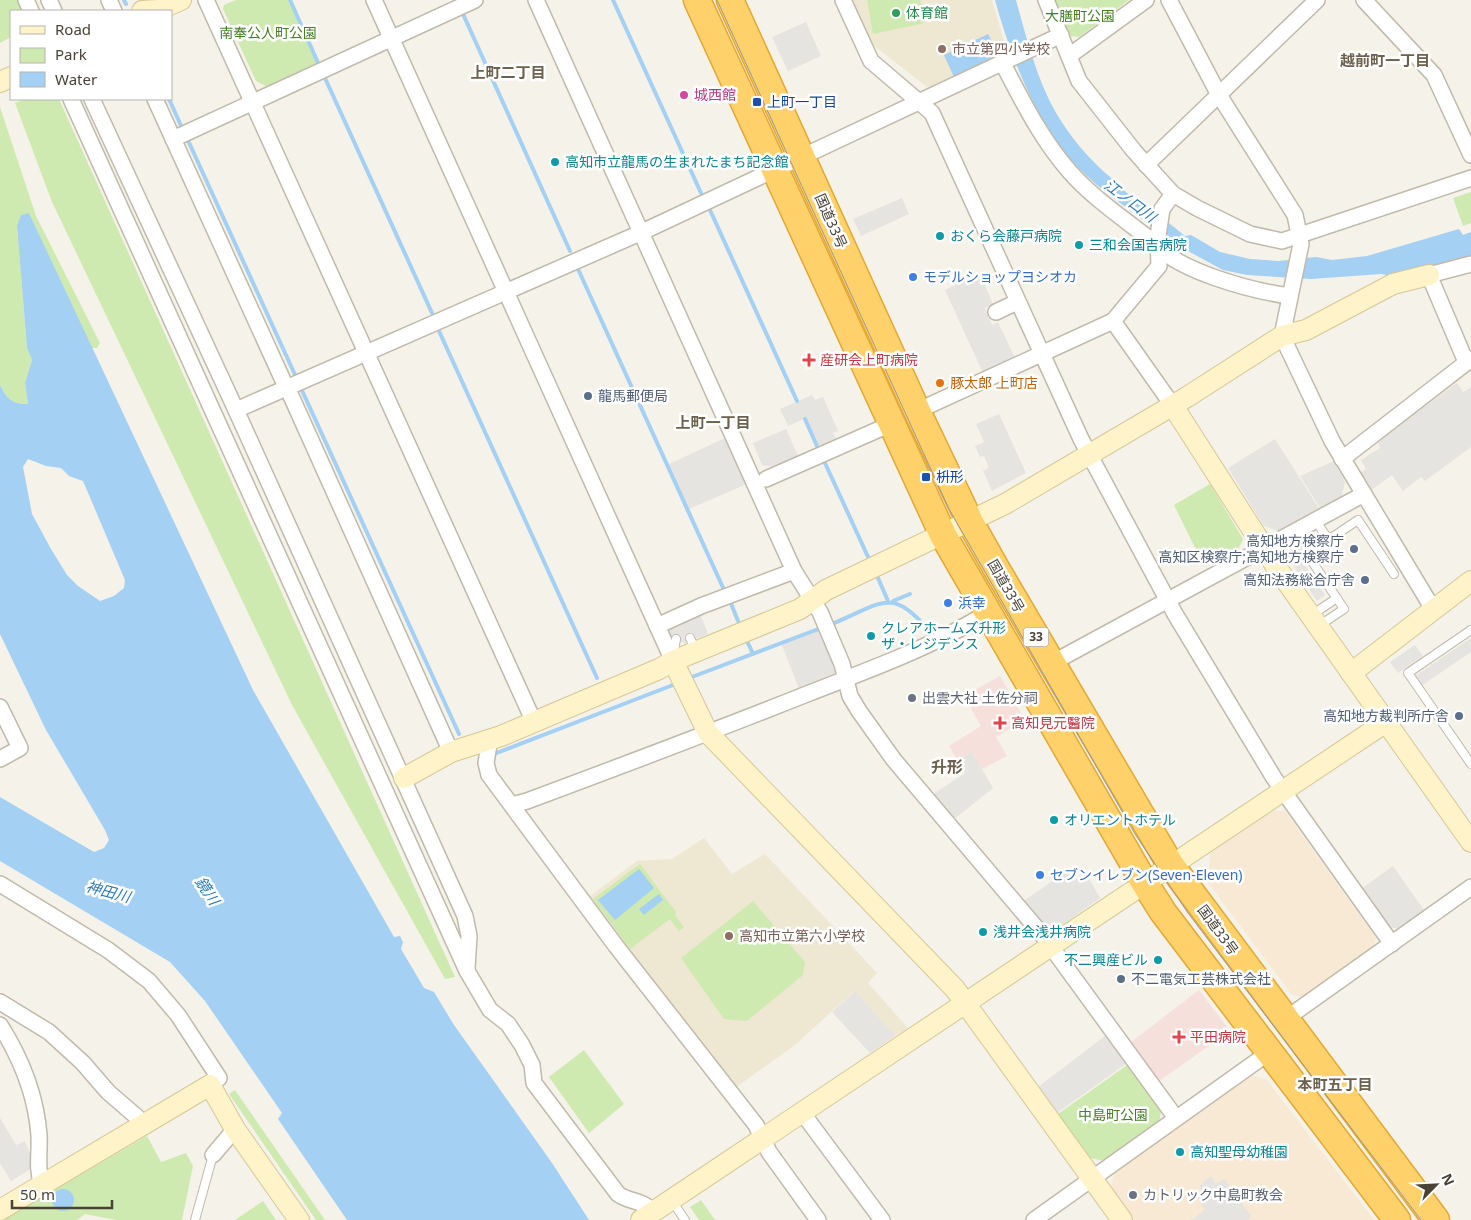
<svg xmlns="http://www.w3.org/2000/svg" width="1471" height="1220" viewBox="0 0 1471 1220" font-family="'Noto Sans','Noto Sans JP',sans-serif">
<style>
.commercial{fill:#f7e9d4}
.education{fill:#eee7d2}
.medical{fill:#f6e0dc}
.green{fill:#cfeab0}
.parking{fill:#e6e4e0}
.water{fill:#a3d0f3;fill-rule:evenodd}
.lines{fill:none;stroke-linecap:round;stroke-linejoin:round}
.stream{stroke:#a3d0f3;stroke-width:4}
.lane-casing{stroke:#c1baab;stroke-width:10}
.street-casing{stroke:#c1baab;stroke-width:18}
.secondary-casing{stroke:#d6c797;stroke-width:22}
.highway-casing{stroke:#e3a834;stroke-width:29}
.lane{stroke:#fff;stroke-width:8}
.street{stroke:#fff;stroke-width:15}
.secondary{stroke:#fff3c9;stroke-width:20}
.highway{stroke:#ffd16a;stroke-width:26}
.tram{stroke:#989898;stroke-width:1}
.leisure-dot{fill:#2e9e5b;stroke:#fff;stroke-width:2}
.education-dot{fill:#8d6e63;stroke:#fff;stroke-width:2}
.hotel-dot{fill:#d1479c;stroke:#fff;stroke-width:2}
.transit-dot{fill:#1a4fb4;stroke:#fff;stroke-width:2}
.culture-dot{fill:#0f9aa8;stroke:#fff;stroke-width:2}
.shop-dot{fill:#3f7fe0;stroke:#fff;stroke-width:2}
.health-dot{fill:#e0444e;stroke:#fff;stroke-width:2}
.food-dot{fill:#e8710a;stroke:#fff;stroke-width:2}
.service-dot{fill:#5c6f8a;stroke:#fff;stroke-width:2}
.worship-dot{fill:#6b7280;stroke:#fff;stroke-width:2}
.labels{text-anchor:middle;stroke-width:5;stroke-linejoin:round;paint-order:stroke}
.shield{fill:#fff;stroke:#807b73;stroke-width:1}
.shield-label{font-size:12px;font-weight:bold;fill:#494237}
.leisure-label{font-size:14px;fill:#27864d;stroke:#fff;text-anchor:start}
.park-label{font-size:14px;fill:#457e27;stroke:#fff}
.education-label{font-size:14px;fill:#785e54;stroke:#fff;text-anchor:start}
.hotel-label{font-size:14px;fill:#b23c85;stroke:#fff;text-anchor:start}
.transit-label{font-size:14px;fill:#164399;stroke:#fff;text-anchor:start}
.culture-label{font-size:14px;fill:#0d838f;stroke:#fff;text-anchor:start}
.street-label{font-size:14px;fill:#494237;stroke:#fff}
.shop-label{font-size:14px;fill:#366cbe;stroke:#fff;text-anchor:start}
.health-label{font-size:14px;fill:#be3a42;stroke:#fff;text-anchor:start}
.food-label{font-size:14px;fill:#c56008;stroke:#fff;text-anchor:start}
.service-label{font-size:14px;fill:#4e5e75;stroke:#fff;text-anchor:end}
.worship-label{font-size:14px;fill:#5b616d;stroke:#fff;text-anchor:start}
.neighbourhood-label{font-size:15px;font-weight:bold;fill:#6c614d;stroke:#fff}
.water-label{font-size:15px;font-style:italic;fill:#2b79ba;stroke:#fff}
.quarter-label{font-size:16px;font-weight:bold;fill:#6c614d;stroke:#fff}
</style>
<rect width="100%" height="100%" fill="#f5f2e9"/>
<g class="commercial">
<path d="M1273,811H1285L1376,938L1372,952L1304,997L1292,995L1207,881L1211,852Z"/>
<path d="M1249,1075L1266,1079L1374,1220H1134L1111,1189L1114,1171Z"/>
</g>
<g class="education">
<path d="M852,0H992L1008,55L931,90L872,44Z"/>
<path d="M704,838L732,874L765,854L877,973L868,983L908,1028L895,1036L854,991L795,1045L735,1088L586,899L637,861L672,859Z"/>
</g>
<g class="medical">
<path d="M1000,676L1025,720L996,737L1007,756L982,769L972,752L957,760L949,746L981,726L964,696Z"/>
<path d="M1199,990L1230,1031L1159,1081L1130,1043Z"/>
</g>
<g class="green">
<path d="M0,0H17L22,11H11V37L0,43Z"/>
<path d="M236,0H288L318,66L269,88L256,81L223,9L224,5Z"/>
<path d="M867,0H920L925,23L873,34Z"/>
<path d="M1054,0H1129L1079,37L1070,36Z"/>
<path d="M25,99H59L455,977L445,979L292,705L52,202L15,103Z"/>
<path d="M0,107L36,216L100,343L97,348H92L29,213L17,226L27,348L32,360L25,383L28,404C12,404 7,399 0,385Z"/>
<path d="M1471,192V223L1463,226L1453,198Z"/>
<path d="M1210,484L1243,539L1239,548L1204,566L1174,505Z"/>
<path d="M640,864L676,912L675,915L684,927L679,931L670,919L630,949L593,899Z"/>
<path d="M753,901L805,962L803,975L747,1021L724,1019L681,958Z"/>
<path d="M584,1050L624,1104L589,1133L549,1077Z"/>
<path d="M1130,1063L1162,1106L1159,1124L1105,1161L1090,1158L1058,1114Z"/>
<path d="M235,1090L325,1220H316L229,1094Z"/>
<path d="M147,1136L161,1162L186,1153L193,1166L182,1220H116L85,1214L77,1220H3Z"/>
<path d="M701,1200L715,1220H699L690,1207Z"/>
<path d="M263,1201L276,1220H235Z"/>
</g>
<g class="parking">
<path d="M806,22L821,56L788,71L772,37Z"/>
<path d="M902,198L909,214L861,236L853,219Z"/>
<path d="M980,274L993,304L985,308L992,325L998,322L1015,358L983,373L945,290Z"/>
<path d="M1457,383L1463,392L1471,387V447L1425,481L1421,477L1403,491L1392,475L1370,491L1360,473L1366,469L1361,460L1380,448L1378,441Z"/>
<path d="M812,395L815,400L823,397L838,431L833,433L836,439L819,446L806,418L788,426L780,409Z"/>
<path d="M999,414L1026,473L992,491L983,471L989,468L984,456L980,457L975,446L984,442L976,424Z"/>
<path d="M786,429L798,456L774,467L762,465L753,443Z"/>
<path d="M727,437L747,484L689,509L669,464Z"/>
<path d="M1275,439L1320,510L1280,531L1264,526L1228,468Z"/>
<path d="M1334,461L1345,482L1341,498L1320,508L1300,476Z"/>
<path d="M1313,531L1319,539L1298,553L1292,543Z"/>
<path d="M1297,553L1325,595L1317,601L1289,559Z"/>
<path d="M699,611L708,634L685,643L672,639L666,626Z"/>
<path d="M821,628L836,667L833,679L800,691L781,643Z"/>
<path d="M1471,638V652L1421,686L1415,676Z"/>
<path d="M1415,645L1423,656L1398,673L1390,662Z"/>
<path d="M972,752L993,788L953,820L932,795L965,773L958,760Z"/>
<path d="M1393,866L1426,913L1402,929L1388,927L1361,889Z"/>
<path d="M1067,871L1073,881L1086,873L1100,898L1058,928L1043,926L1022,902Z"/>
<path d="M855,991L895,1036L870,1053L832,1012Z"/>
<path d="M1109,1033L1130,1061L1057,1113L1038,1087Z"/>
<path d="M0,1118L16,1145L25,1141L32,1159V1168L11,1181L0,1163Z"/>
<path d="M1211,1176L1216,1184L1224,1179L1251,1216L1248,1220H1191L1205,1210L1197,1198L1203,1193L1199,1186Z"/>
</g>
<g class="water">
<path d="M995,0H1016C1037,77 1049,123 1111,178C1122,187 1129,198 1143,202L1185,236L1191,235L1220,252L1250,259L1279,261L1316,257L1332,260L1367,256L1459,229L1463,235L1471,232V256L1392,276L1381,274L1311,279L1247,275L1223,270L1153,232L1151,226C1120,202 1082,178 1059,145C1029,102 1009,51 995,0Z"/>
<path d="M988,34L999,56L954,77L944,55Z"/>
<path d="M29,213L253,690L394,937L400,936L403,942L401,949L424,988L434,992L454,1025L552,1163L589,1220H347L278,1119L282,1113L205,1001L170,962L0,861V797L94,852L104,848L109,840L105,830L46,730L0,634V385C7,399 12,404 28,404L25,383L32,360L27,348L17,226L21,215ZM28,459L46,466L61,468L69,476L83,481L125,580L124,588L114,596L100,601L78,586L67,575L51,549L32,514L23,467Z"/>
<path d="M639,869L654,888L615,920L598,900Z"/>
<path d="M659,894L663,900L644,915L639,909Z"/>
<circle cx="63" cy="1200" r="11"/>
</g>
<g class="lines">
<g class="stream">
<path d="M124,0L126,4"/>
<path d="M290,0L319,65"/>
<path d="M613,0L701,193"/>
<path d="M463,14L570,251"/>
<path d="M325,78L432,313"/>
<path d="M169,99L183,130"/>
<path d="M186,136L296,377"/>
<path d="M710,210L797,401"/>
<path d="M578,269L725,592"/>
<path d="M439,331L597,678"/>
<path d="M300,386L459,734"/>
<path d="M805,419L817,446"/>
<path d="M825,463L869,559"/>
<path d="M878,578L888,601"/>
<path d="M730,601L738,621"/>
<path d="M893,601L910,594"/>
<path d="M832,624C887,601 891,586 934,636"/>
<path d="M748,643L753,654"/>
<path d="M692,677L821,628"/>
<path d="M494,754L673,685"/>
</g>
<defs>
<g id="lane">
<path d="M1315,520L1329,540"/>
<path d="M1319,610L1337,598"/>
<path d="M1326,621L1344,609L1307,554L1358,520L1394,574"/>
<path d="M1471,630L1408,673L1471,764"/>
<path d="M690,638L696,651"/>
<path d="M673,657L676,639"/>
<path d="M672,1201L685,1220"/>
<path d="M195,1220L213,1155"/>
</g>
<g id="street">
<path d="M26,0L31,11"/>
<path d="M49,0L54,11"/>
<path d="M109,0L114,11"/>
<path d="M206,0L534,722"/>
<path d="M374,0L673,661"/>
<path d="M536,0L794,571L820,612L842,664L850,696L859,711L894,760L1044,937L1176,1118"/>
<path d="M843,0L871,61L932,113L1081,439L1175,614L1274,778L1392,944"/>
<path d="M1046,0L1079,81L1134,151L1173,194L1197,208L1250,234L1282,241L1471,178"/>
<path d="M1169,0L1219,95L1295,215L1301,244L1282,336L1332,441L1433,609"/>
<path d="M1364,0L1434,75L1471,155"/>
<path d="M1069,56L1146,0"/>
<path d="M1003,64C1023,102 1041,139 1070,172C1093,198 1124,219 1152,241C1176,271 1252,291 1290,296"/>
<path d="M71,99L467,971L490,1010L508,1024L522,1045L532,1065L534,1083L618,1194C629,1202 642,1200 653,1211"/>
<path d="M92,99L236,410L465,916L469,936L467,968"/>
<path d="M155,99L286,387"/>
<path d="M173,139L475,0"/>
<path d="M1146,165L1317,0"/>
<path d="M996,312L1017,302"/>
<path d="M1113,321L1173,406"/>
<path d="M1466,362L1429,275L1471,264"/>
<path d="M287,387L451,752"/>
<path d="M236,410L640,233L1061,35"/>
<path d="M917,411L1113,321L1159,266L1158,236L1162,209L1173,194"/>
<path d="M1342,459L1471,359"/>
<path d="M766,479L891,424"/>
<path d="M657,626L701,606L794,571"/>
<path d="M1052,663L1364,494"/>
<path d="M0,707L20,748L0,759"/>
<path d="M490,738L486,763L489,775L616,946L756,1125L769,1152L818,1220"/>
<path d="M512,805L527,801C621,766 714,731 807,694C868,670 931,648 987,613"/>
<path d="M0,884L108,950L149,981L178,1015L219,1078L210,1085"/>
<path d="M0,1002L49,1032L83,1063L108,1092L137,1117L142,1125"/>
<path d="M1284,1020L1471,887"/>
<path d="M0,1025C21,1058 36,1096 39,1135C40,1152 36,1169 42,1185"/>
<path d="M801,1111L882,1220"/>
<path d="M213,1155L235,1129"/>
<path d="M1034,1220L1271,1051"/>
</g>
<g id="secondary">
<path d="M142,11L158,10L181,0"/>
<path d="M0,82L11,77"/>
<path d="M1173,406L1277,568L1471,842"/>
<path d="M673,661L708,733L955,989L1122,1220"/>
<path d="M1351,673L1471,581"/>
<path d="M404,778L451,752L501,736L659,669L673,661L800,609L826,590L1005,504L1187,397L1282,336L1306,330L1393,284L1429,275"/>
<path d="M0,1210L210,1085L235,1129L299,1220"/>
<path d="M641,1220L1386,722"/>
</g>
<g id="highway">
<path d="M697,0L943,535L1144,882L1163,912L1397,1220"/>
<path d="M730,0L917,411L970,522L997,570L1170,864L1436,1220"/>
</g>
</defs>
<use href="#lane" class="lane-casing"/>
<use href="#street" class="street-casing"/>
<use href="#secondary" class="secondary-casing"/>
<use href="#highway" class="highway-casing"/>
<use href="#lane" class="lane"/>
<use href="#street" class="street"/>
<use href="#secondary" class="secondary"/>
<use href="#highway" class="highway"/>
<path class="tram" d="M717,0L949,509L1135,834L1188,913L1421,1220"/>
</g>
<circle class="leisure-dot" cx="896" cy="13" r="5"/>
<g class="education-dot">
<circle cx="942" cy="49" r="5"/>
<circle cx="729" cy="936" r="5"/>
</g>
<circle class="hotel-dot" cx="684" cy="95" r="5"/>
<g class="transit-dot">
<rect x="752" y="97" width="10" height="10" rx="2.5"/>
<rect x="921" y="472" width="10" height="10" rx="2.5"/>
</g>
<g class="culture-dot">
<circle cx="555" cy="162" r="5"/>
<circle cx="940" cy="236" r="5"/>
<circle cx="1079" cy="245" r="5"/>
<circle cx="871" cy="636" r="5"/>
<circle cx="1054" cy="820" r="5"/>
<circle cx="983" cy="932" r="5"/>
<circle cx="1158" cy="960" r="5"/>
<circle cx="1180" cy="1152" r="5"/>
</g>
<g class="shop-dot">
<circle cx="913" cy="277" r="5"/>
<circle cx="948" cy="603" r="5"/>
<circle cx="1040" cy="875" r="5"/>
</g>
<g class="health-dot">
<path d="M806.5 352.5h5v5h5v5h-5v5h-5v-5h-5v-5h5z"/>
<path d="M997.5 715.5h5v5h5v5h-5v5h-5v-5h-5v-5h5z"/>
<path d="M1176.5 1029.5h5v5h5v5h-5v5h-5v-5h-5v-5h5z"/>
</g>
<circle class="food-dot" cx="940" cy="383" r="5"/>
<g class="service-dot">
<circle cx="588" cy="396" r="5"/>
<circle cx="1354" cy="549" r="5"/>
<circle cx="1365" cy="580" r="5"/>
<circle cx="1459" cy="716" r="5"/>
<circle cx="1121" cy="979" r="5"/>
</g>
<g class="worship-dot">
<circle cx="912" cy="698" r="5"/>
<circle cx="1133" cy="1195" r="5"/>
</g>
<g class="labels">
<rect class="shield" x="1023.5" y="627.5" width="25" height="19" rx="4"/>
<g class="shield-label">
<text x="1036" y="641">33</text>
</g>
<g class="leisure-label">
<text x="906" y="18">体育館</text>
</g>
<g class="park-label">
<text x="1080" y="21">大膳町公園</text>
<text x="268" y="38">南奉公人町公園</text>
<text x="1113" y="1120">中島町公園</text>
</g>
<g class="education-label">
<text x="952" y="54">市立第四小学校</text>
<text x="739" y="941">高知市立第六小学校</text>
</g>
<g class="hotel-label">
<text x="694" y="100">城西館</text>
</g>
<g class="transit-label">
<text x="767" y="107">上町一丁目</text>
<text x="936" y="482">枡形</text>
</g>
<g class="culture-label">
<text x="565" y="167">高知市立龍馬の生まれたまち記念館</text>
<text x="950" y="241">おくら会藤戸病院</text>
<text x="1089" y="250">三和会国吉病院</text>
<text x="881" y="633">クレアホームズ升形<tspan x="881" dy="16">ザ・レジデンス</tspan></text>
<text x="1064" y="825">オリエントホテル</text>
<text x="993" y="937">浅井会浅井病院</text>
<text x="1148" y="965" text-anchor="end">不二興産ビル</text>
<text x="1190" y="1157">高知聖母幼稚園</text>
</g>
<g class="street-label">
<text transform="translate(831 221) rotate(66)" y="5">国道33号</text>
<text transform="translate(1006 586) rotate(60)" y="5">国道33号</text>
<text transform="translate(1218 930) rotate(54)" y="5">国道33号</text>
</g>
<g class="shop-label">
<text x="923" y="282">モデルショップヨシオカ</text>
<text x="958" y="608">浜幸</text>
<text x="1050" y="880">セブンイレブン(Seven-Eleven)</text>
</g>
<g class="health-label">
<text x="820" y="365">産研会上町病院</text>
<text x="1011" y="728">高知見元醫院</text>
<text x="1190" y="1042">平田病院</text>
</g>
<g class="food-label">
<text x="950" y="388">豚太郎 上町店</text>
</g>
<g class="service-label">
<text x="598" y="401" text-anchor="start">龍馬郵便局</text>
<text x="1344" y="546">高知地方検察庁<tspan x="1344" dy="16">高知区検察庁;高知地方検察庁</tspan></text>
<text x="1355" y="585">高知法務総合庁舎</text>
<text x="1449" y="721">高知地方裁判所庁舎</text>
<text x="1131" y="984" text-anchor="start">不二電気工芸株式会社</text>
</g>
<g class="worship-label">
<text x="922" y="703">出雲大社 土佐分祠</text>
<text x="1143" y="1200">カトリック中島町教会</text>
</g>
<g class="neighbourhood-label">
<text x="1385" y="66">越前町一丁目</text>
<text x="508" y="78">上町二丁目</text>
<text x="713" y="428">上町一丁目</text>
<text x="1335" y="1090">本町五丁目</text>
</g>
<g class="water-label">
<text transform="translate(1130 201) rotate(37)" y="5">江ノ口川</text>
<text transform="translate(207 891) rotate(56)" y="5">鏡川</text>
<text transform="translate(108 892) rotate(15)" y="5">神田川</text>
</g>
<g class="quarter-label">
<text x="947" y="773">升形</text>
</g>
</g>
<rect x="10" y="10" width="162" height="90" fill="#ffffff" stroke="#b6b3af"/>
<rect x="20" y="26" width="25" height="8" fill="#fff3c9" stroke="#b6b3af"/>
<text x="55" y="35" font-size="15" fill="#494237">Road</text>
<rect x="20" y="48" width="25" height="15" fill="#cfeab0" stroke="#b6b3af"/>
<text x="55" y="60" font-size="15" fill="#494237">Park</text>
<rect x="20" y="72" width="25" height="15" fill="#a3d0f3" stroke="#b6b3af"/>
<text x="55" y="85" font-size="15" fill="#494237">Water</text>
<g transform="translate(1436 1185) rotate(66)" stroke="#ffffff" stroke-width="4" paint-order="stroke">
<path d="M0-4L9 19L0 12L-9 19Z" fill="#494237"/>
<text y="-8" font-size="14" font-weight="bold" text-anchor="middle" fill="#494237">N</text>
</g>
<path d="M12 1200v8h100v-8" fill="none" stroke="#494237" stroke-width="2.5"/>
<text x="20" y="1200" font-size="15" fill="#494237" stroke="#ffffff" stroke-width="4" paint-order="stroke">50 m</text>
</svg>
